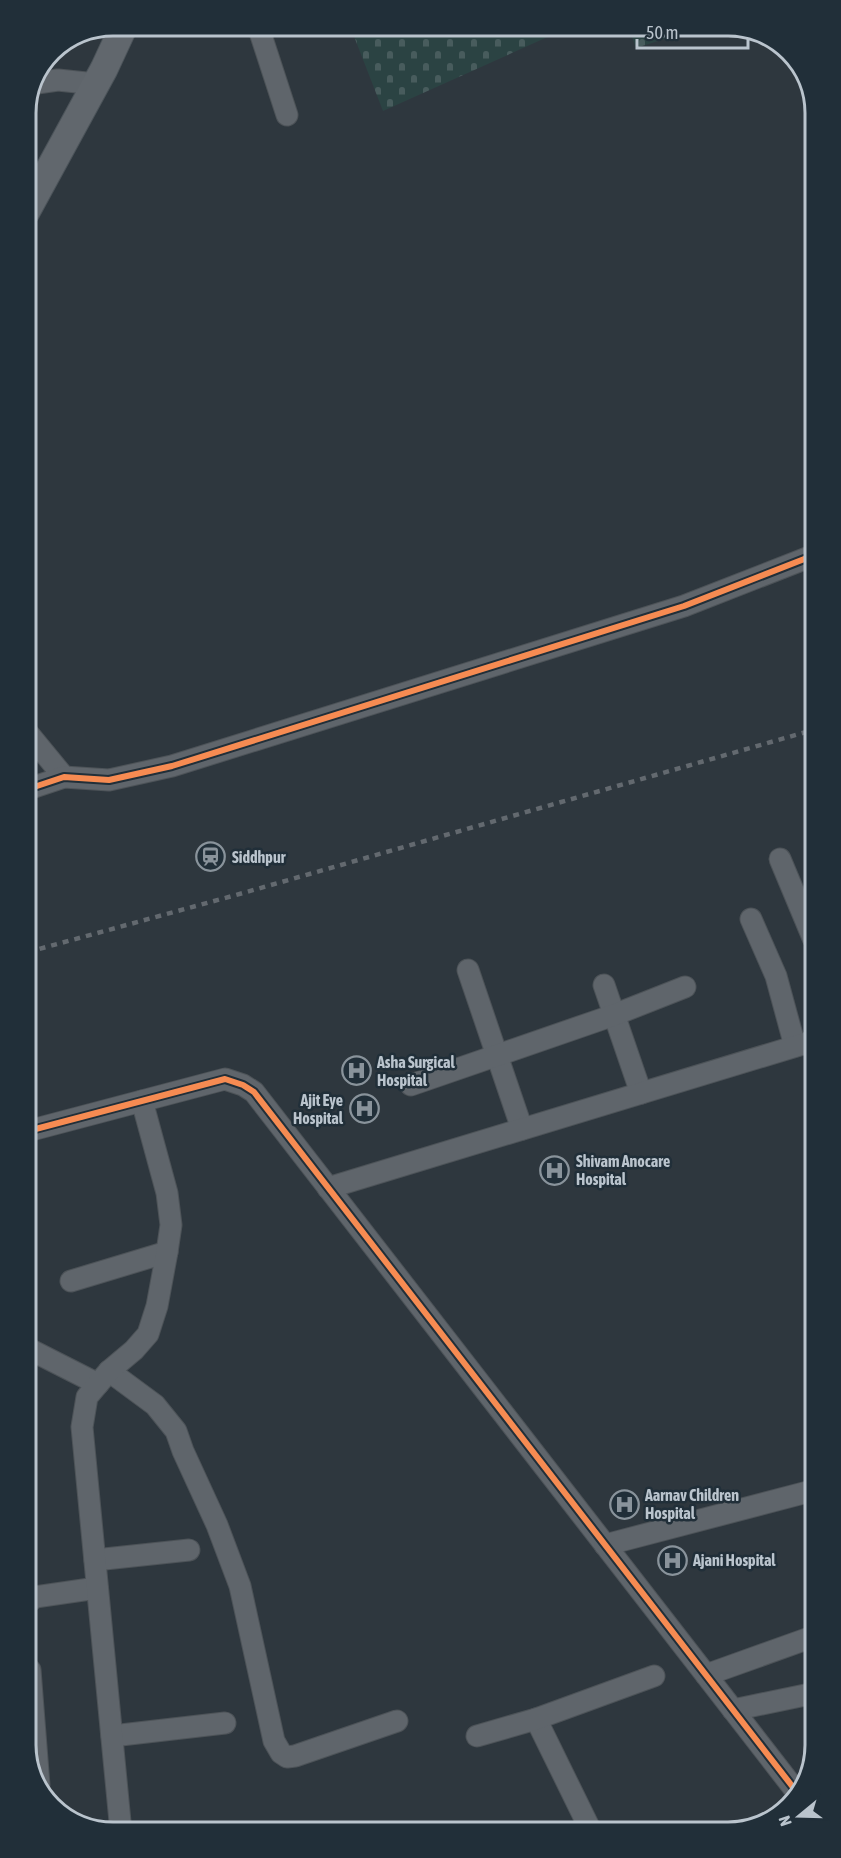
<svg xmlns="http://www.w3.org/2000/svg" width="841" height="1858" viewBox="0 0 841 1858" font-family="'Asap Condensed',sans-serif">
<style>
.cemetery{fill:url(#cemetery-stones)}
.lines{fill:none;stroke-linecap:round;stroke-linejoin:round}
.minor-casing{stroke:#4d5358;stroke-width:23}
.major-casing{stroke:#4c545a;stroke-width:29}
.minor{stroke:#5f656b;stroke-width:21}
.major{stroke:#61676d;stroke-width:27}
.rail{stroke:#63696f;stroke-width:4.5;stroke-dasharray:6 6;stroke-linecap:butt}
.cycleway-casing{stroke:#212f39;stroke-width:10}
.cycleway{stroke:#f68b52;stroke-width:6}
.labels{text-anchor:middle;stroke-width:5;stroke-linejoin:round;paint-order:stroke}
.poi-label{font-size:16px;font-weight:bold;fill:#bac4cd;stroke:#212f39;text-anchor:start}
.rim{fill:none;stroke:#bac4cd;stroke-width:3}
</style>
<defs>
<pattern id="cemetery-stones" width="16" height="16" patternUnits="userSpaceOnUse" patternTransform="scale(1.5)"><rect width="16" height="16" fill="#2b4343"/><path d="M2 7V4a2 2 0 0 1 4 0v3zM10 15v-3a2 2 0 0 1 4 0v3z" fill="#485c5d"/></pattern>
</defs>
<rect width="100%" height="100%" fill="#2e373e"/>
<g class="cemetery">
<path d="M350,26H572L383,111Z"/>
<path d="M628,26H705L636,48Z"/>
</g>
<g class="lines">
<defs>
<g id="minor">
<path d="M258,26L287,115"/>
<path d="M37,83L58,80L96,84"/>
<path d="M27,732L64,777"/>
<path d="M28,789L64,777L109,780L172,766L684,606L812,556"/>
<path d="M780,859L813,938"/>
<path d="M751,919L776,976L795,1046"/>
<path d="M468,970L522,1129"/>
<path d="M604,985L641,1093"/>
<path d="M411,1085L614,1015L685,987"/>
<path d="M28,1131L225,1079L243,1085L254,1092L799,1795"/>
<path d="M328,1188L813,1041"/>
<path d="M71,1281L167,1252"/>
<path d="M29,1349L98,1384"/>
<path d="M109,1371L155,1405L176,1431L183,1451L217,1525L240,1586L274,1741L281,1753L287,1757L295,1756L397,1721"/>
<path d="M605,1545L815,1490"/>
<path d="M95,1560L189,1550"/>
<path d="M30,1601L35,1597L97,1588"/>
<path d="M30,1670L39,1785"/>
<path d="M706,1675L815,1636"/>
<path d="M733,1710L815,1693"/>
<path d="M536,1719L590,1829"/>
<path d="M112,1736L225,1723"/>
<path d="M477,1736L536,1719L654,1676"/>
<path d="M121,1832L82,1427L87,1397L109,1371L134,1350L148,1334L157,1306L167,1252L171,1225L167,1193L142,1101"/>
</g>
<path id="major" d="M26,212L104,69L124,26"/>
</defs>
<use href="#minor" class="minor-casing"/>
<use href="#major" class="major-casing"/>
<use href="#minor" class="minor"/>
<use href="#major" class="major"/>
<path class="rail" d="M28,952L236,895L813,730"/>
<defs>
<g id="cycleway">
<path d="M28,789L64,777L109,780L172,766L684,606L812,556"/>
<path d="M28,1131L225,1079L243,1085L254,1092L799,1795"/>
</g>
</defs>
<use href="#cycleway" class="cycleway-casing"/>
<use href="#cycleway" class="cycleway"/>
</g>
<defs>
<symbol id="station-ring" viewBox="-11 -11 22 22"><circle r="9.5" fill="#212f39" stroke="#89939b" stroke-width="1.5"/><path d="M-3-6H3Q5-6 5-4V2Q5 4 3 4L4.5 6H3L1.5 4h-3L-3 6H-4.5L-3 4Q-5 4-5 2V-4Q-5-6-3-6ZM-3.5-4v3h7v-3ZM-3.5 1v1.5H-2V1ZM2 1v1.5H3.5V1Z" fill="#89939b"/></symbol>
<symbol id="hospital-ring" viewBox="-11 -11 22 22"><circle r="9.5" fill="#212f39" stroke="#89939b" stroke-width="1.5"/><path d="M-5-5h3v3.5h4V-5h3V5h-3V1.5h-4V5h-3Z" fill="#89939b"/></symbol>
</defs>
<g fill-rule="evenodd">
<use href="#station-ring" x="194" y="840" width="33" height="33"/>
<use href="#hospital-ring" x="340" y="1054" width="33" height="33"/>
<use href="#hospital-ring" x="348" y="1092" width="33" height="33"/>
<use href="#hospital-ring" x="538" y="1154" width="33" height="33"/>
<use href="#hospital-ring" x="608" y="1488" width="33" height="33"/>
<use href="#hospital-ring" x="656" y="1544" width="33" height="33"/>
</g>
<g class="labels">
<g class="poi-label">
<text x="232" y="863">Siddhpur</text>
<text x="377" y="1068">Asha Surgical<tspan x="377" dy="18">Hospital</tspan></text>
<text x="343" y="1106" text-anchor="end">Ajit Eye<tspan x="343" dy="18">Hospital</tspan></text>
<text x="576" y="1167">Shivam Anocare<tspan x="576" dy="18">Hospital</tspan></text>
<text x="645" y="1501">Aarnav Children<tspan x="645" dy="18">Hospital</tspan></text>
<text x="693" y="1566">Ajani Hospital</text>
</g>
</g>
<path d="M0 0H841V1858H0ZM113 36H728A77 77 0 0 1 805 113V1745A77 77 0 0 1 728 1822H113A77 77 0 0 1 36 1745V113A77 77 0 0 1 113 36Z" fill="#212f39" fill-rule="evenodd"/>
<path class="rim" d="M113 36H728A77 77 0 0 1 805 113V1745A77 77 0 0 1 728 1822H113A77 77 0 0 1 36 1745V113A77 77 0 0 1 113 36Z"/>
<g transform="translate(799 1816) rotate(251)" stroke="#212f39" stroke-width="4.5" paint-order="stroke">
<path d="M0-4.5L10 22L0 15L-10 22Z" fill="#bac4cd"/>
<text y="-9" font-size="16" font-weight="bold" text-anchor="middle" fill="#bac4cd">N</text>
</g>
<path d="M637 39v9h111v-9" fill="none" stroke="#bac4cd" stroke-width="3"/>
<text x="646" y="39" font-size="18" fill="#bac4cd" stroke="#212f39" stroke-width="4.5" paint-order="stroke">50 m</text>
</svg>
